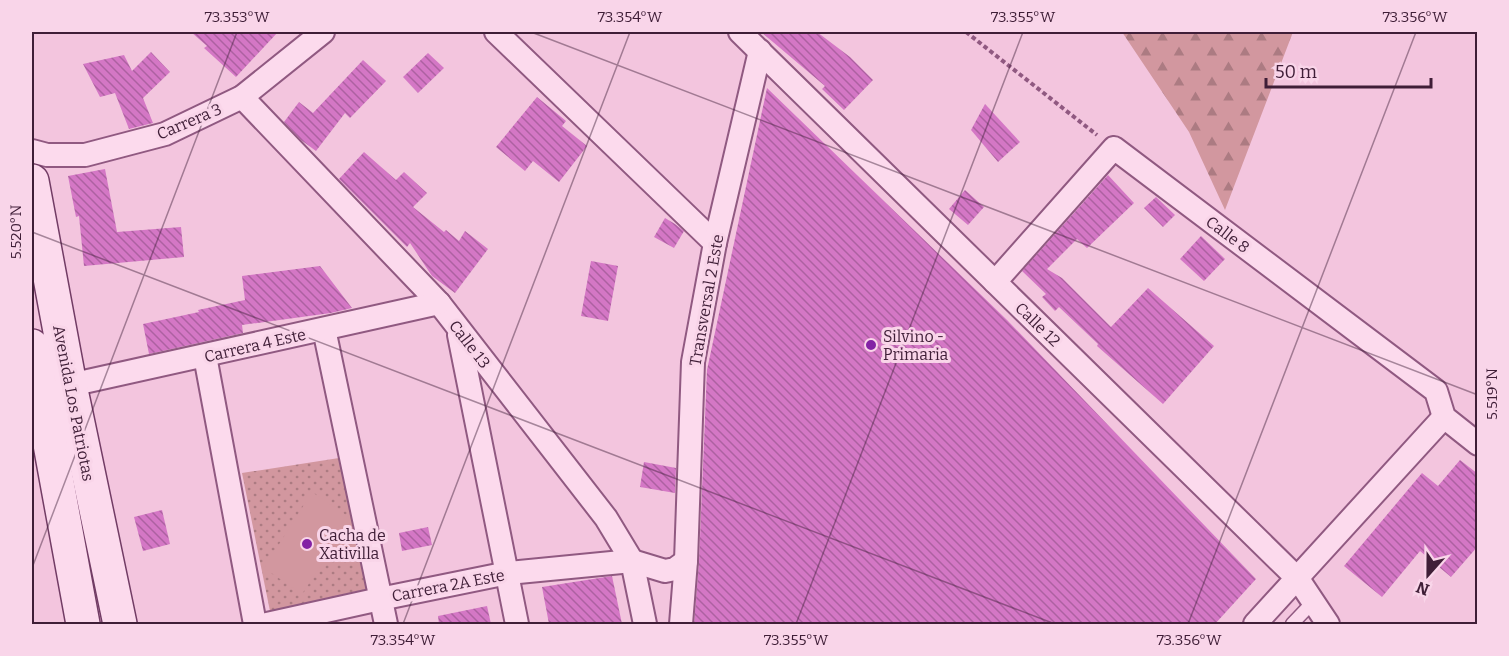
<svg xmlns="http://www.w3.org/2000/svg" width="1509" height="656" viewBox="0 0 1509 656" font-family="Bitter,serif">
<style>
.grass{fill:url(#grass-dots)}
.forest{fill:url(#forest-firs)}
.garden{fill:#d2979f}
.building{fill:url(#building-back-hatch)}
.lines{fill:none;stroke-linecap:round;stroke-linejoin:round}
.lane-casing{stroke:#905981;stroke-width:15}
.street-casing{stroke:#905981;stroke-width:26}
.secondary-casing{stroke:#723c65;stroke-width:36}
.path{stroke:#905981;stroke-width:4;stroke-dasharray:4.5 3;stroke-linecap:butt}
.lane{stroke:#fcdaed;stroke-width:12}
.street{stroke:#fcdaed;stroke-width:22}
.secondary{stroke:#fcdaed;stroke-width:33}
.ticks{fill:none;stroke:#3f1e37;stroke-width:1.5;stroke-opacity:0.45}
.poi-dot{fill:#8322a5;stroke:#f9d5e9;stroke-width:2}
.labels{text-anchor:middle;stroke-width:6;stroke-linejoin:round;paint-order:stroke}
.street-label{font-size:16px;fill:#3f1e37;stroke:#f9d5e9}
.poi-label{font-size:16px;fill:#3f1e37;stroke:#f9d5e9;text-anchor:start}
.neatline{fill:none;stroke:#3f1e37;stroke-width:2}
.ticks-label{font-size:15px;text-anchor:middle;fill:#3f1e37}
</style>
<defs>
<pattern id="grass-dots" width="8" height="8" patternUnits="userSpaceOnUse" patternTransform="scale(1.5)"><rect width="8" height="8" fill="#d2979f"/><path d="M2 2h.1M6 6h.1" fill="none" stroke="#ac7b82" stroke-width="1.8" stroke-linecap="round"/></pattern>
<pattern id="forest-firs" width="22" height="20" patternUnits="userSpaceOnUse" patternTransform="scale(1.5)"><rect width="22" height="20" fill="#d2979f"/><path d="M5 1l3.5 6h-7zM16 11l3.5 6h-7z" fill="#ac7b82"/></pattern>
<pattern id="building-back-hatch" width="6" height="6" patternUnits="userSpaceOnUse" patternTransform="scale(1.5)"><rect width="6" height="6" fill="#d477c5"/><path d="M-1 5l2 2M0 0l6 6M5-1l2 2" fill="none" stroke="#ad61a1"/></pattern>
</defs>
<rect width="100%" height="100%" fill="#f3c5de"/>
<path class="grass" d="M339,458L367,589L270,611L242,473Z"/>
<path class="forest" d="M1122,32H1293L1225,210L1189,132Z"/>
<path class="garden" d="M312,492L352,519L302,594L264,568Z"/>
<g class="building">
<path d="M191,32H278L236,77L204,48L207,46Z"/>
<path d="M761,32H817L850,57L873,80L844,110L822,89L825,86Z"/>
<path d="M151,52L170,72L143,98L153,123L129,129L115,93L100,97L83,64L124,55L132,71Z"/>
<path d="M428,53L444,68L418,93L403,77Z"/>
<path d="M363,60L386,81L350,118L345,113L316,151L301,140L284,122L299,102L313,113Z"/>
<path d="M767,88L1007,320L1256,579L1215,624H694L699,562L707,370Z"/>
<path d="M537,97L566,121L562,126L587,146L559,182L533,161L525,171L496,147Z"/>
<path d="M985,104L1020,142L998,162L971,130Z"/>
<path d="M364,152L396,180L404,172L427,193L413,207L444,232L446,230L459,241L465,231L488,249L455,293L432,276L410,243L407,247L339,179Z"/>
<path d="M105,169L117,232L181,227L184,257L84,266L79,216L76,217L68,176Z"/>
<path d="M1108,175L1134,203L1087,248L1077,239L1047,269L1062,278L1111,327L1148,288L1214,346L1163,404L1097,346L1098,344L1059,307L1055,311L1042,297L1046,294L1022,271Z"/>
<path d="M965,190L984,207L968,225L949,209Z"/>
<path d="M1156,197L1175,215L1163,227L1144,208Z"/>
<path d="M665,218L675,224L684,231L674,248L654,237Z"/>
<path d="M1201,236L1225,259L1204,281L1180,259Z"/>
<path d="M591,261L618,266L608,321L581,316Z"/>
<path d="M320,266L352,308L331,313L242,325L243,333L149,354L143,324L199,312L198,310L245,300L242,276Z"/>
<path d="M1460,460L1478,474V546L1451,577L1420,551L1382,597L1344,566L1422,473L1438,486Z"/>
<path d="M644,462L676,468L675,493L640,487Z"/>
<path d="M162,510L170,544L143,551L134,517Z"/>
<path d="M428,527L432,545L402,551L399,533Z"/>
<path d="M612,576L622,624H549L542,587Z"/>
<path d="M487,606L491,624H439L438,616Z"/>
</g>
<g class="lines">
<defs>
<path id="lane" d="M1292,624L1313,602"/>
<g id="street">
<path d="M496,32L715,243"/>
<path d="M740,32L1298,579L1328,624"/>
<path d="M242,97L439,303L606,518L632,561L645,624"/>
<path d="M32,151L47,155H85L165,134L242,97L323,32"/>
<path d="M995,282L1114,148L1436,391L1444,417L1478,444"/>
<path d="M324,329L386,624"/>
<path d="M459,335L517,624"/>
<path d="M205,356L255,624"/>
<path d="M70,385L439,303"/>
<path d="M267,624L380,599L508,573L632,561L665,571L675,569L686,561"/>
<path d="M681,624L686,561L693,362L715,243L760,51"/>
<path d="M1255,624L1444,417"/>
</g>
<g id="secondary">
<path d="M32,181L70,385L120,624"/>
<path d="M32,346L83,624"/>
</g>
</defs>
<use href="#lane" class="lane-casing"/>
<use href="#street" class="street-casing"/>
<use href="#secondary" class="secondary-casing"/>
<path class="path" d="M966,32L1097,135"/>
<use href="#lane" class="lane"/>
<use href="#street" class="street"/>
<use href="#secondary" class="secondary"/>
</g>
<path class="ticks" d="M531,32L1478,395M32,232L1055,624M32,568L237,32M32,624H33M403,624L630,32M796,624L1023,32M1188,624L1416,32"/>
<g class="poi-dot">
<circle cx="871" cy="345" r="6"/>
<circle cx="307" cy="544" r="6"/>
</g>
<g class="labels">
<g class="street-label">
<text transform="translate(189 121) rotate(-23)" y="6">Carrera 3</text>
<text transform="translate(1228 234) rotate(37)" y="6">Calle 8</text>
<text transform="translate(706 300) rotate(-80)" y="6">Transversal 2 Este</text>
<text transform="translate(1038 324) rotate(44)" y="6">Calle 12</text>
<text transform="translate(470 344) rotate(52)" y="6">Calle 13</text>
<text transform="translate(255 345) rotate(-13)" y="6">Carrera 4 Este</text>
<text transform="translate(74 403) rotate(79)" y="6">Avenida Los Patriotas</text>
<text transform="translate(448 585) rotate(-11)" y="6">Carrera 2A Este</text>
</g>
<g class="poi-label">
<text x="883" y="342">Silvino -<tspan x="883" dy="18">Primaria</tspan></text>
<text x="319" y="541">Cacha de<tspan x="319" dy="18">Xativilla</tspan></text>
</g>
</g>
<rect width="1509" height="656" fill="none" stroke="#f9d5e9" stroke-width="66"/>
<g transform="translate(1428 575) rotate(201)" stroke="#f9d5e9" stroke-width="4.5" paint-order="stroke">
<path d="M0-4.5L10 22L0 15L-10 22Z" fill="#3f1e37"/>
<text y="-9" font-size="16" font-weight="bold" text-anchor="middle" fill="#3f1e37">N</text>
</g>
<path d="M1266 78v9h165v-9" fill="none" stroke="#3f1e37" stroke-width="3"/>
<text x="1275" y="78" font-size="18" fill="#3f1e37" stroke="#f9d5e9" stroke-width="4.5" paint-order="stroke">50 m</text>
<rect x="33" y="33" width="1443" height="590" class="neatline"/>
<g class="ticks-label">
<text x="237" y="22">73.353°W</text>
<text x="630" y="22">73.354°W</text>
<text x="1023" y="22">73.355°W</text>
<text x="1415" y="22">73.356°W</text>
<text transform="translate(16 232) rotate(-90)" y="5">5.520°N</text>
<text transform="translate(1492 394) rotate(-90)" y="5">5.519°N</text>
<text x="403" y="645">73.354°W</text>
<text x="796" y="645">73.355°W</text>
<text x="1189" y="645">73.356°W</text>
</g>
</svg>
